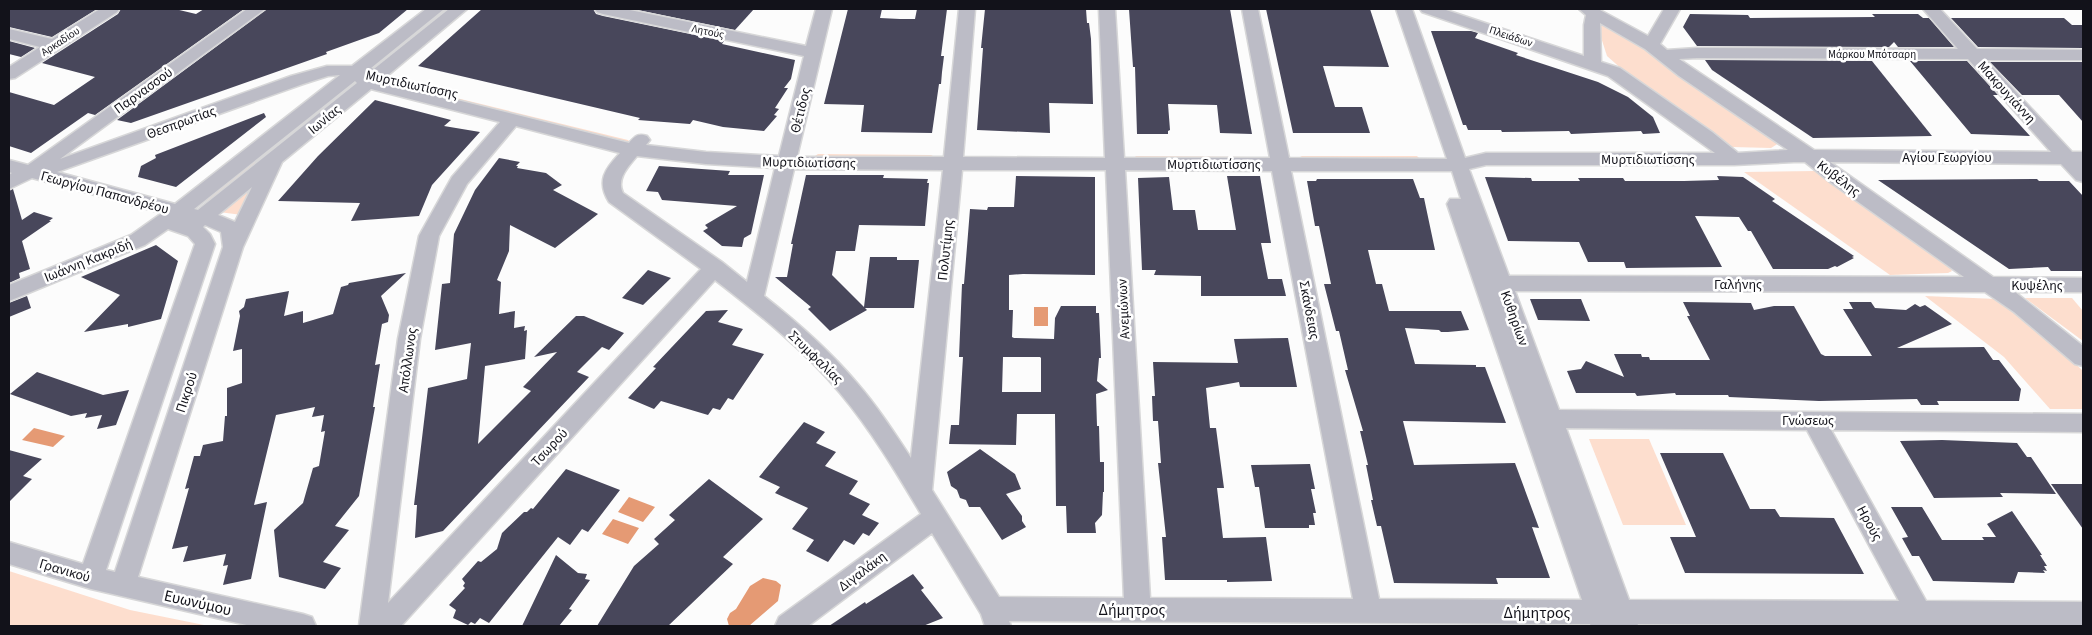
<svg xmlns="http://www.w3.org/2000/svg" width="2092" height="635" viewBox="0 0 2092 635" font-family="'Source Sans 3',sans-serif">
<style>
.green{fill:#fddece}
.water{fill:#e59a74}
.building{fill:#48475b;fill-rule:evenodd}
.lines{fill:none;stroke-linecap:round;stroke-linejoin:round}
.minor-casing{stroke:#d7d7d8;stroke-width:3}
.minor{fill:#bcbcc6;fill-rule:evenodd}
.labels{text-anchor:middle;stroke-width:5;stroke-linejoin:round;paint-order:stroke}
.far-street-label{font-size:11px;fill:#12121a;stroke:#fff}
.street-label{font-size:14px;fill:#12121a;stroke:#fff}
.near-street-label{font-size:16px;fill:#12121a;stroke:#fff}
</style>
<rect width="100%" height="100%" fill="#fcfcfc"/>
<g class="green">
<path d="M1607,23L1614,26L1779,143L1771,148L1732,147L1624,71L1607,56L1598,28Z"/>
<path d="M344,88H350L351,91L210,201L203,200Z"/>
<path d="M436,93L628,140L630,142L628,143L433,95Z"/>
<path d="M818,154L931,155L935,157L816,158L815,156Z"/>
<path d="M1136,156L1256,157L1258,158L1257,159H1137L1135,157Z"/>
<path d="M1302,156H1417L1419,158L1418,160L1303,159L1300,157Z"/>
<path d="M1815,171L1947,264L1952,271L1948,273L1890,275L1744,172Z"/>
<path d="M262,178L242,215L219,212Z"/>
<path d="M1925,296L1997,299L2057,346L2083,371V409H2050L2004,357Z"/>
<path d="M2025,298H2072L2083,311V341Z"/>
<path d="M1589,439H1649L1686,525H1623Z"/>
<path d="M9,571L130,610L209,626H9Z"/>
</g>
<g class="water">
<rect x="1034" y="307" width="14" height="19"/>
<path d="M34,428L65,436L53,447L22,440Z"/>
<path d="M629,497L655,507L643,522L618,512Z"/>
<path d="M613,519L639,528L628,544L602,534Z"/>
<path d="M763,578L776,581L781,585L778,601L749,626H729L727,619L730,613L736,609L750,586Z"/>
</g>
<g class="building">
<path d="M9,9H97L52,37L9,27Z"/>
<path d="M121,9H175L196,14L204,9H244L95,115L88,113L31,153L9,146V92L54,105L95,77L42,63L118,14Z"/>
<path d="M267,9H408L379,33L326,52L327,54L131,123L117,120Z"/>
<path d="M482,9H593L596,14L603,16L724,41L722,44L795,60L791,79L784,88H788L775,108L779,109L774,115L777,116L764,131L723,127L693,120L690,124L638,120L640,118L418,66Z"/>
<path d="M633,9H754L735,30Z"/>
<path d="M848,9H882L880,18L900,19H915L917,9H947L941,56H944L942,72L941,84H939L932,133L861,132L864,105L824,104Z"/>
<path d="M985,9H1086L1087,23H1089L1091,39L1093,104L1049,103L1050,133L977,130L983,48H981Z"/>
<path d="M1129,9H1230L1252,134L1220,133L1217,105L1168,104L1170,130L1168,131V134H1137L1135,67H1133Z"/>
<path d="M1266,9H1370L1389,67L1323,66L1335,107H1362L1370,133H1293Z"/>
<path d="M1690,14L1748,15L1750,18L1875,17L1872,14H1918L1923,18H1929L1954,47H1898L1894,42L1889,47L1697,46L1683,27Z"/>
<path d="M1951,18H2064L2072,25H2083V48L1978,47Z"/>
<path d="M1431,31H1471L1478,33L1475,38L1518,53L1516,55L1598,82L1628,97L1653,117L1660,133L1643,134L1641,131L1571,134L1569,131L1502,132L1501,130H1468L1466,125H1463Z"/>
<path d="M9,41L35,48L21,57L9,54Z"/>
<path d="M1705,60L1872,61L1932,136L1813,138L1712,70Z"/>
<path d="M1910,61H1967L1998,95H1993L2030,136L1971,134Z"/>
<path d="M1990,62H2083V122L2059,95H2022Z"/>
<path d="M375,100L451,120L444,126L480,132L432,185L419,216L351,221L360,203L278,201L318,156Z"/>
<path d="M264,113L266,117L176,187L138,177L141,166L156,158L155,155Z"/>
<path d="M499,158L520,162L516,166H518L517,168L546,173L562,185L553,190L598,214L555,248L510,225L509,251L497,280L501,282L499,314L515,311L514,328L525,326L524,331L527,330L525,359L485,366L478,444L531,391L523,387L557,352L534,357L576,316H584L624,333L609,350L602,347L577,372L589,377L443,531L415,538L417,505H414L428,388L467,379L471,343L435,350L442,284L450,283L454,234L475,190Z"/>
<path d="M659,166L730,171L728,175H764L751,234L744,238L742,247L722,246L703,231L708,228L705,225L737,206L662,200L658,192L646,191Z"/>
<path d="M806,175H884L883,178L928,179L927,183H929L925,226L859,225L855,251H836L832,275L864,307L870,257H897V260H919L914,308H865L867,310L830,331L808,309L811,307L775,277H787L793,244H791Z"/>
<path d="M1016,176L1095,177V275L1023,274L1009,275V310H1013L1012,337L1014,338L1054,339L1055,318L1061,306H1096V313H1099L1101,358H1099L1097,381L1108,390L1096,394L1097,426H1099L1100,462H1104V492H1103L1102,515L1095,523L1096,533H1067L1066,506H1056L1055,414H1017L1016,445L949,444L951,425H959L963,357H959L962,284H964L970,209L987,210L988,207H1014ZM1003,357H1040L1041,358V392H1002Z"/>
<path d="M1227,176H1260L1271,243H1261L1268,279H1282L1286,296H1201V276L1154,275L1156,270H1142L1138,178L1169,177L1173,210H1195L1198,230H1236Z"/>
<path d="M1717,176L1743,177L1775,199L1772,201L1854,256L1852,257L1854,258L1837,267L1835,266L1828,269H1773L1751,231H1748L1739,217L1695,216L1722,267L1626,268L1624,262H1588L1579,242L1508,241L1485,177L1531,178L1532,181H1580L1578,178H1623L1625,181H1684L1719,180Z"/>
<path d="M1317,179H1413L1420,198H1424L1435,250H1368L1376,284H1382L1389,311H1461L1469,330L1448,332H1441L1439,330L1405,328L1415,364L1476,365V367H1485L1506,423L1403,421L1414,465L1515,463L1539,528L1532,527L1550,578H1496L1498,584L1394,583L1381,526H1377L1371,500H1373L1366,465H1368L1360,431H1363L1345,370H1348L1339,331H1336L1324,284H1331L1319,226H1315L1307,181H1316Z"/>
<path d="M2037,179L2039,181H2069L2083,196V271H2051L2048,267L2009,269L1878,180Z"/>
<path d="M13,189L22,220L34,212L53,218L49,221H51L22,241L30,269L19,273L20,278L9,283V191Z"/>
<path d="M156,245L178,261L161,319L128,327V324L84,332L120,295L81,277Z"/>
<path d="M648,270L671,278L643,305L622,298Z"/>
<path d="M406,273L381,296L389,315L388,322L382,324L375,365L380,364L373,407H375L359,496L335,526L349,530L323,562L341,568L325,589L279,577L274,530L303,503L313,468L319,466L325,431L321,432L324,415L312,417L315,407L276,415L254,505L267,502L251,579L223,585L228,565L223,566L226,554L183,562L188,546L172,549L189,488L185,489L194,456H200L203,445L223,441L225,416H227V388L242,383V349L233,351L240,316L239,311L244,307L246,299L289,291L284,316L303,311V323L333,314L341,287L348,285L349,283Z"/>
<path d="M27,296L31,308L9,317V303Z"/>
<path d="M1530,299H1581L1590,321L1538,320Z"/>
<path d="M1683,302L1751,303L1754,310L1774,306H1794L1821,354L1825,356H1872L1843,309H1853L1849,302H1871L1875,308L1906,310L1915,304L1920,307L1925,305L1952,324L1897,348L1984,347L1993,360H1999L2021,389L2019,401H1937L1939,405H1921L1917,399L1819,401L1729,397L1728,395H1676L1675,393L1637,396L1635,393H1576L1567,371L1581,369L1586,361L1624,377L1614,354H1641L1642,357H1649L1650,360H1710L1687,316H1690Z"/>
<path d="M728,310L718,322L743,329L732,345L764,354L733,400L728,398L720,410L713,408L708,415L661,401L654,409L628,398L656,368L653,367L706,311Z"/>
<path d="M1288,338L1297,387H1240L1239,382L1206,388L1210,428H1216L1224,488H1217L1223,538L1266,537L1272,581L1227,582V580H1165L1162,537H1166L1158,463H1161L1158,421H1153L1152,396H1155L1153,362L1238,363L1234,339Z"/>
<path d="M37,372L103,395L129,390L116,425L97,429L102,415L85,418L87,413L71,416L10,394Z"/>
<path d="M804,422L825,432L816,443L836,452L825,466L858,481L849,494L870,504L862,515L879,523L869,536L863,533L854,545L844,540L828,562L806,551L814,540L792,529L808,508L775,493L780,487L759,477Z"/>
<path d="M1942,440L2017,443L2027,457H2031L2056,494L2000,493L2003,497L1934,498L1900,441Z"/>
<path d="M980,449L1015,474L1021,489L1006,494L1022,516V521L1026,527L1002,540L980,507H969L966,500L960,498L957,490L951,486L947,472Z"/>
<path d="M9,450L42,459L23,476L32,479L9,502Z"/>
<path d="M1660,453H1723L1750,509H1775L1780,517L1834,518L1864,574L1685,573L1670,537H1696Z"/>
<path d="M1310,464L1315,489H1311L1316,513H1313L1315,525H1309V528H1265L1259,487H1255L1251,465Z"/>
<path d="M566,469L620,490L588,532L582,529L570,545L558,537L489,623L480,618L475,624L471,622L468,625L453,618L456,610L449,605L465,588L463,586L465,583L462,579L478,561L481,562L497,549L502,533L524,512H527L531,508L533,509Z"/>
<path d="M709,479L763,519L723,557L733,564L668,626H597L634,566L659,544L654,539L675,520L669,515Z"/>
<path d="M2051,484H2083V529Z"/>
<path d="M1891,507H1922L1942,540H1984L1982,537H1996L1987,524L2012,511L2042,555H2040L2047,566H2044L2047,571L2043,570L2045,573L2018,572L2014,583L1933,581L1919,556H1912L1902,538L1908,537Z"/>
<path d="M556,555L578,573L587,574L585,579L590,580L569,609L572,610L559,626H522Z"/>
<path d="M913,574L924,588L921,590L943,618L923,626H829L865,602L866,604Z"/>
</g>
<g class="lines">
<defs>
<g id="minor">
<path d="M100,9H119L117,12L15,78L9,79V67L40,47L9,39V29L52,39Z"/>
<path d="M247,9H265L60,159L291,76L327,66H352L426,9H444L371,68L374,69L449,9H467L381,81L629,143C635,136 638,133 647,136L650,140L646,145L706,152L779,156L804,56L603,14L597,12L595,9H625L806,46L816,9H832L797,157H944L959,9H975L963,157L1105,158L1099,9H1115L1124,158H1270L1242,9H1258L1289,158L1447,159L1396,9H1412L1465,158L1486,153H1715L1608,76L1422,12L1420,9H1443L1584,56V25L1586,15L1579,9H1598L1648,36L1664,9H1680L1660,44L1667,50L1697,48L1958,49L1923,9H1940L1977,49L2083,50V60H1986L2072,152H2083V182L2076,180L2061,164L1830,162L1993,277L2083,278V292H2015L2083,346V366L2075,364L2014,312L1985,292L1515,291L1559,410L2083,414V432L1831,430L1926,601L2083,602V626L1638,624L1637,626H1591L1590,624L1009,621L1011,626H985L981,614L932,533L808,626H775L779,617L921,514C896,472 871,430 840,393C804,350 759,314 715,280L401,626H359L398,339L419,236L452,177L500,122L371,89L282,162L243,247L138,577L303,614L312,617L316,626H251L91,589L9,564V542L83,564L195,244L188,236L168,229L145,245L9,301V285L131,235L162,213L32,178L9,189V175L12,173L9,172V160L28,165ZM1600,23L1645,49L1679,76L1788,150L1738,153L1712,132L1620,68L1601,62ZM1697,58L1968,59L2051,152L1814,150L1679,59ZM340,75L175,204L57,172L303,84L328,76ZM355,81L357,83L198,210L194,209ZM516,126L620,153C605,169 596,181 609,202L701,269L388,603L420,339L439,236L467,184ZM637,156L706,164L775,168L747,282L722,262L623,193C616,179 628,167 637,156ZM1794,162H1805L1830,182L1964,277L1509,276L1469,169L1486,165H1734ZM794,169L943,170L911,458C894,432 877,406 857,383C830,351 797,322 764,296ZM962,170H1106L1124,598L999,597L932,490ZM1125,170L1272,171L1353,599L1150,598ZM1291,171H1452L1461,199H1450L1447,204L1582,600L1379,599ZM252,187L235,222L218,215ZM205,225L221,232L223,247L115,572L106,570L215,244L210,234L203,227ZM1566,428L1807,430L1899,601L1629,600Z"/>
</g>
</defs>
<use href="#minor" class="minor-casing"/>
<use href="#minor" class="minor"/>
</g>
<g class="labels">
<g class="far-street-label">
<text transform="translate(708 31) rotate(12)" y="4">Λητούς</text>
<text transform="translate(1511 36) rotate(18)" y="4">Πλειάδων</text>
<text transform="translate(60 41) rotate(-33)" y="4">Αρκαδίου</text>
<text x="1872" y="58">Μάρκου Μπότσαρη</text>
</g>
<g class="street-label">
<text transform="translate(412 84) rotate(12)" y="5">Μυρτιδιωτίσσης</text>
<text transform="translate(143 90) rotate(-36)" y="5">Παρνασσού</text>
<text transform="translate(2007 92) rotate(48)" y="5">Μακρυγιάννη</text>
<text transform="translate(800 110) rotate(-76)" y="5">Θέτιδος</text>
<text transform="translate(324 119) rotate(-40)" y="5">Ιωνίας</text>
<text transform="translate(181 122) rotate(-20)" y="5">Θεσπρωτίας</text>
<text x="1947" y="162">Αγίου Γεωργίου</text>
<text x="1648" y="164">Μυρτιδιωτίσσης</text>
<text transform="translate(809 162) rotate(1)" y="5">Μυρτιδιωτίσσης</text>
<text x="1214" y="169">Μυρτιδιωτίσσης</text>
<text transform="translate(1839 178) rotate(37)" y="5">Κυβέλης</text>
<text transform="translate(105 192) rotate(15)" y="5">Γεωργίου Παπανδρέου</text>
<text transform="translate(945 250) rotate(-84)" y="5">Πολυτίμης</text>
<text transform="translate(88 260) rotate(-22)" y="5">Ιωάννη Κακριδή</text>
<text x="1738" y="289">Γαλήνης</text>
<text x="2037" y="290">Κυψέλης</text>
<text transform="translate(1123 309) rotate(-93)" y="5">Ανεμώνων</text>
<text transform="translate(1310 310) rotate(79)" y="5">Σκάνδειας</text>
<text transform="translate(1515 318) rotate(70)" y="5">Κυθηρίων</text>
<text transform="translate(816 357) rotate(44)" y="5">Στυμφαλίας</text>
<text transform="translate(407 360) rotate(-82)" y="5">Απόλλωνος</text>
<text transform="translate(186 392) rotate(-72)" y="5">Πικρού</text>
<text x="1808" y="425">Γνώσεως</text>
<text transform="translate(549 447) rotate(-47)" y="5">Τσωρού</text>
<text transform="translate(1870 523) rotate(61)" y="5">Ηρούς</text>
<text transform="translate(65 570) rotate(16)" y="5">Γρανικού</text>
<text transform="translate(862 571) rotate(-37)" y="5">Διγαλάκη</text>
</g>
<g class="near-street-label">
<text transform="translate(198 602) rotate(13)" y="6">Ευωνύμου</text>
<text x="1132" y="615">Δήμητρος</text>
<text x="1537" y="618">Δήμητρος</text>
</g>
</g>
<rect width="2092" height="635" fill="none" stroke="#12121a" stroke-width="20"/>
</svg>
